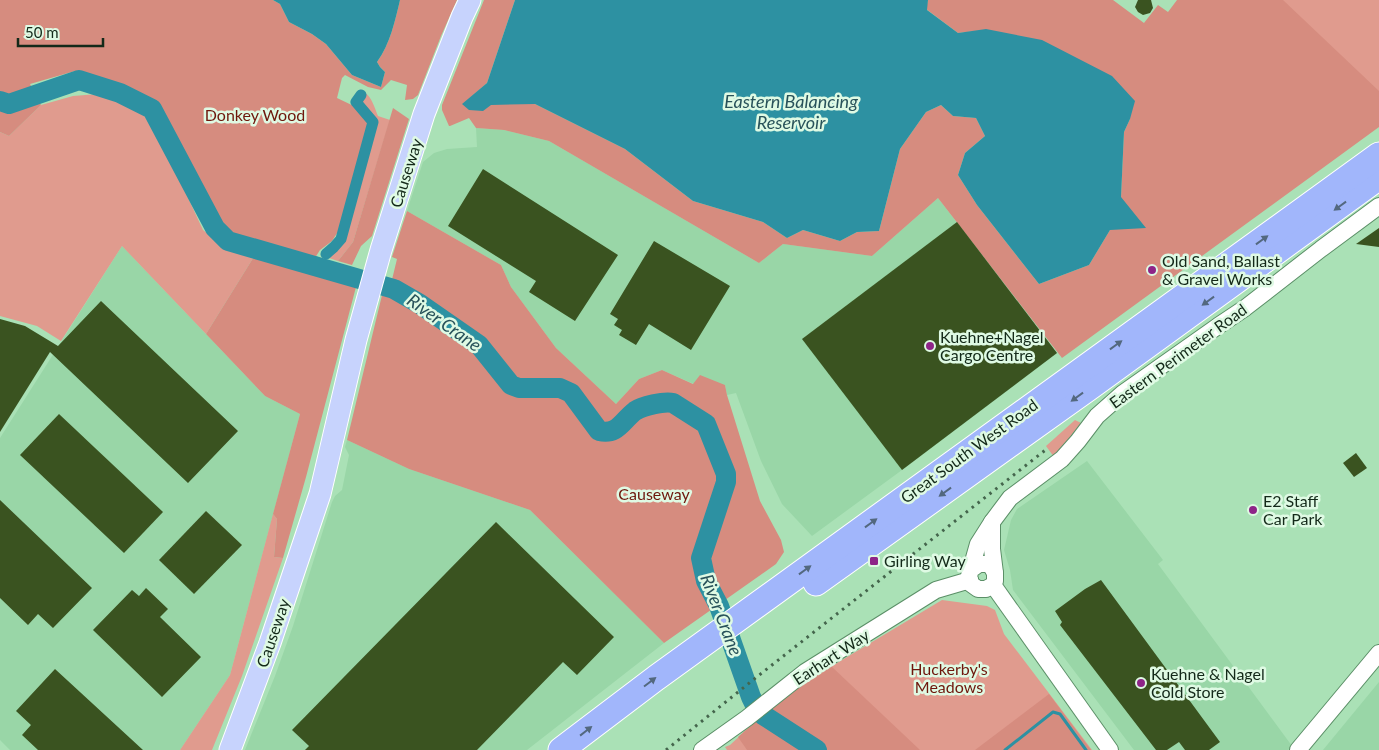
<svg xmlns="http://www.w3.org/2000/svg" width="1379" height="750" viewBox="0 0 1379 750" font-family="Lato,sans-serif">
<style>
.built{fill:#99d6a7}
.green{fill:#e09b8e}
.forest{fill:#d68c7f}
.water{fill:#2d91a2}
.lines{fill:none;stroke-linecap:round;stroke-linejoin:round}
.stream{stroke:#2d91a2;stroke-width:3}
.canal{stroke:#2d91a2;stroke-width:11}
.river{stroke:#2d91a2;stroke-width:20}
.building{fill:#3a5320}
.minor-casing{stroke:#5b8f67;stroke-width:18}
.major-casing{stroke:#fff;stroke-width:23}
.highway-casing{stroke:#fff;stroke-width:27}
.minor{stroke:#fff;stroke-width:16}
.major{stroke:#c7d3fd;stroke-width:21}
.highway{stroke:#a1b6fb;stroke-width:25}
.rail{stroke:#44654c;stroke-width:3;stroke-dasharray:2.5 5;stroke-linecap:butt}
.oneway{fill:#53687f}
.poi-dot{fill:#8e2488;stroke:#dffae4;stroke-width:2}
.labels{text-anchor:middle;stroke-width:5;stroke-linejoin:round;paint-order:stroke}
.park-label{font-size:16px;fill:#6e170c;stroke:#dffae4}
.street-label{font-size:16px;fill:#132919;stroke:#dffae4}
.poi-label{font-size:16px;fill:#132919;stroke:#dffae4;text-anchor:start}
.water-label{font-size:18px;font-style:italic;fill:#28525a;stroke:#dffae4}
</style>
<rect width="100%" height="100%" fill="#aae1b6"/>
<g class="built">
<path d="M476,128L504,130L549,141L759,263L783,244L872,256L938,198L1057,353L902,470L812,536L782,504L761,461L736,393L727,395L725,385L694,384L662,370L639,379L616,404L556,348L511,287L501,265L407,211L423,162L434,153L447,149L477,147Z"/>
<path d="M122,246L265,396L300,414L230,675L180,750H10L0,740V438Z"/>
<path d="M347,440L409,469L530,510L664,643L527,750H245L275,676L293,626L332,502L335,496L342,490L349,455L345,447Z"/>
<path d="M1087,461L1163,560L1158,564L1292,746L1288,750H1134L1013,590L1010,570L1004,550L1011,520L1017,509Z"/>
<path d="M1379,682V750H1323Z"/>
</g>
<g class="green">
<path d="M1282,0H1379V92Z"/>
<path d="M365,93C372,97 375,109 378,116L390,120L353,242L338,261L329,258L344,241L375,122L359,102Z"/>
<path d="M98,94L143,112L170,159L203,230L223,246L255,255L206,334L122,246L61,341L37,326L0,316V132L9,136L41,105L73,96Z"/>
<path d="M1075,420L1081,423L1054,457L1046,446Z"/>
<path d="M273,514L277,519L274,557L283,558L242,676L212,750H180L230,675Z"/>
<path d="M942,600L987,606L995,610L1004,634L1092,750H727L725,747L730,745L767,711L797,687Z"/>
</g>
<g class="forest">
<path d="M0,0H273L280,4L289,22L312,34L326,44L352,75L381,87L385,72L380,67L377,62C390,44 395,21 400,0H457L441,36L418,95L413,99L405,100L407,85L391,80L381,90L368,87L345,75L342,78L337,98L358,108L370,123L341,227L332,241L320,250L313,261L239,240L229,233L203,197L166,124L153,107L128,88L75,71L30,84L41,105L9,136L0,132Z"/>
<path d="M484,0H515L487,83L463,104H535L625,149L693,201L763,222L787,238L803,230L840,241L857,232L879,231L900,149L926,112L941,105L953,116L976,118L985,136L965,153L958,175L977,205L1039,284L1089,265L1110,230L1121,197L1124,132L1130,119L986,30L958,33L926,9L928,0H1113L1144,23L1158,5L1168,12L1177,0H1283L1379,91V127L1062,358L938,198L872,256L783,244L759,263L549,141L504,130L476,128L469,118L450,126H449L442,110V105Z"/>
<path d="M393,108L409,119L372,236L361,246L352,265L338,261L353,242Z"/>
<path d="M407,211L501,265L511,287L556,348L616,404L639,379L662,370L693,384L700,375L725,385L727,395L760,501L781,540L784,552L776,564L664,643L530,510L409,469L347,440L383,291L389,292L397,259L392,257Z"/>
<path d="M255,255L356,287L306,477L283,558L274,557L277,519L273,514L300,414L265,396L206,334Z"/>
<path d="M831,666L920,750H747L738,737L767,711L797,687Z"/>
<path d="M1049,694L1091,750H975Z"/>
</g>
<g class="water">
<path d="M273,0H400C395,21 390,44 377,62L380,67L385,72L381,87L352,75L326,44L312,34L289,22L280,4Z"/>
<path d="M515,0H928L927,10L958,33L986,29L1042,40L1112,76L1135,101L1130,119L1124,132L1121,197L1146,228L1110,230L1089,265L1039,284L977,205L958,175L965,153L985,136L976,118L953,116L941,105L926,112L900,149L879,231L857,232L840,241L803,230L787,238L763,222L693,201L625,149L535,104L491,105L483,111L469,110L462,104L487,83Z"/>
</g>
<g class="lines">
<path class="stream" d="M1005,750L1053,712L1060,714L1086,750"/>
<g class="canal">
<path d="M326,254L334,247L341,239L373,122L356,102L361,95"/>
<path d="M310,264L316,262"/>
</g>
<path class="river" d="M0,101L9,104L79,80L120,93L152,109L215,228L228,241L394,289L420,304L479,345L511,385L519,388H560L571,393L599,431C618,435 621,422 635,411C642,406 664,401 673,403L706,424L726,474V482L701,558L706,581L719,606L751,697L756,707L763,715L817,750"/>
</g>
<g class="building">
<path d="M1138,0H1151L1153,8L1150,13L1143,15L1138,12L1135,7Z"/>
<path d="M483,169L618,255L575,321L529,292L536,281L448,226Z"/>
<path d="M957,222L1057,353L902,470L802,339Z"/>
<path d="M1379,228V247L1356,244Z"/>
<path d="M654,241L730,286L691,350L649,324L636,345L619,335L622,330L614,325L618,319L610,314Z"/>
<path d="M101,301L238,431L188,483L50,352L0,432V319L25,326L58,346Z"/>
<path d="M59,414L163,512L124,553L20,455Z"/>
<path d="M1356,453L1367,468L1354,477L1343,463Z"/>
<path d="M0,500L92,588L53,628L38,614L28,625L0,598Z"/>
<path d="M206,511L242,545L194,594L159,560Z"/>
<path d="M496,522L614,637L577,675L563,662L477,750H305L309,746L292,730Z"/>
<path d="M1101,580L1220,742L1209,750H1185L1179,742L1167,750H1156L1060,625L1062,622L1055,611L1085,589Z"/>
<path d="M146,588L168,609L160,617L201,657L162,697L93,630L132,590L139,596Z"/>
<path d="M55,669L143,750H38L22,735L31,725L16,711Z"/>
</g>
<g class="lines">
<defs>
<g id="minor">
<path d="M992,522V549L995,573"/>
<path d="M972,569L979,564H987L991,566L995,573V581L993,585L986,589H978L971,584L969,576L978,544L992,522L1010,498L1062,459L1078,441L1097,416L1123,393L1218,326L1245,308L1321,249L1379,206"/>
<path d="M993,585L1110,750"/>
<path d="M702,750L747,718L805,672L936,590L970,580"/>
<path d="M1298,750L1379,653"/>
</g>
<path id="major" d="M230,750L270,643L320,494L356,340L381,250L424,114L462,17L470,0"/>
<g id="highway">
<path d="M816,583L1090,387L1379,177"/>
<path d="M561,750L656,678L1379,155"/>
</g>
</defs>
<use href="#minor" class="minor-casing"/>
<use href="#major" class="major-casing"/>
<use href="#highway" class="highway-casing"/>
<use href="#minor" class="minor"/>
<use href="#major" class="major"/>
<use href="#highway" class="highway"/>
<path class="rail" d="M666,750L758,676L1048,448"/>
</g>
<defs><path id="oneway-solid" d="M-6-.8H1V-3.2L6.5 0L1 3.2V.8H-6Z" transform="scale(1.25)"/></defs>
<g class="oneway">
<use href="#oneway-solid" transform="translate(1340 206) rotate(144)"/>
<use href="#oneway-solid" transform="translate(1262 240) rotate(-36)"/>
<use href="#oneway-solid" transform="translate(1208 301) rotate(144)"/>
<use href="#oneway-solid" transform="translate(1116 345) rotate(-36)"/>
<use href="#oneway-solid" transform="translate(1077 397) rotate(144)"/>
<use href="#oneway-solid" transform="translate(945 492) rotate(144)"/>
<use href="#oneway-solid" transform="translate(871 523) rotate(-36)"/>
<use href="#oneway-solid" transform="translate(805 570) rotate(-36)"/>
<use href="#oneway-solid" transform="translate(650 682) rotate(-37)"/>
<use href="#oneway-solid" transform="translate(586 731) rotate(-38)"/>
</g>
<g class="poi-dot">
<circle cx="1152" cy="270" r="5"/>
<circle cx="930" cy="346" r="5"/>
<circle cx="1253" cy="510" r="5"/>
<rect x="869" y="556" width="10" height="10" rx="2.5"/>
<circle cx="1141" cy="683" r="5"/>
</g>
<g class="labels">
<g class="park-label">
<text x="255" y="121">Donkey Wood</text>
<text x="654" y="500">Causeway</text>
<text x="949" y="675">Huckerby's<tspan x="949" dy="18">Meadows</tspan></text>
</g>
<g class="street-label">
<text transform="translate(406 173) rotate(-72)" y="6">Causeway</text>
<text transform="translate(1178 356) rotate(-36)" y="6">Eastern Perimeter Road</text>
<text transform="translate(969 451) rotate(-36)" y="6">Great South West Road</text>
<text transform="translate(273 633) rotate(-71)" y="6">Causeway</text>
<text transform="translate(831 657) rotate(-33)" y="6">Earhart Way</text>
</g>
<g class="poi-label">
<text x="1162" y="267">Old Sand, Ballast<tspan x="1162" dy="18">&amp; Gravel Works</tspan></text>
<text x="940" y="343">Kuehne+Nagel<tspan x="940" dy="18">Cargo Centre</tspan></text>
<text x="1263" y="507">E2 Staff<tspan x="1263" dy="18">Car Park</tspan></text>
<text x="884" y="567">Girling Way</text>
<text x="1151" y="680">Kuehne &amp; Nagel<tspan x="1151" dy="18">Cold Store</tspan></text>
</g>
<g class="water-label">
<text x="791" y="108">Eastern Balancing<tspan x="791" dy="21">Reservoir</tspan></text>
<text transform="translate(444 323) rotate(35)" y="6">River Crane</text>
<text transform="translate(721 615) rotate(69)" y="6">River Crane</text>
</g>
</g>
<path d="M18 38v8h85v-8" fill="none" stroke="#132919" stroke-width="2.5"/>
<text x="25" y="38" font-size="15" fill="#132919" stroke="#dffae4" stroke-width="4" paint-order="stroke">50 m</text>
</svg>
